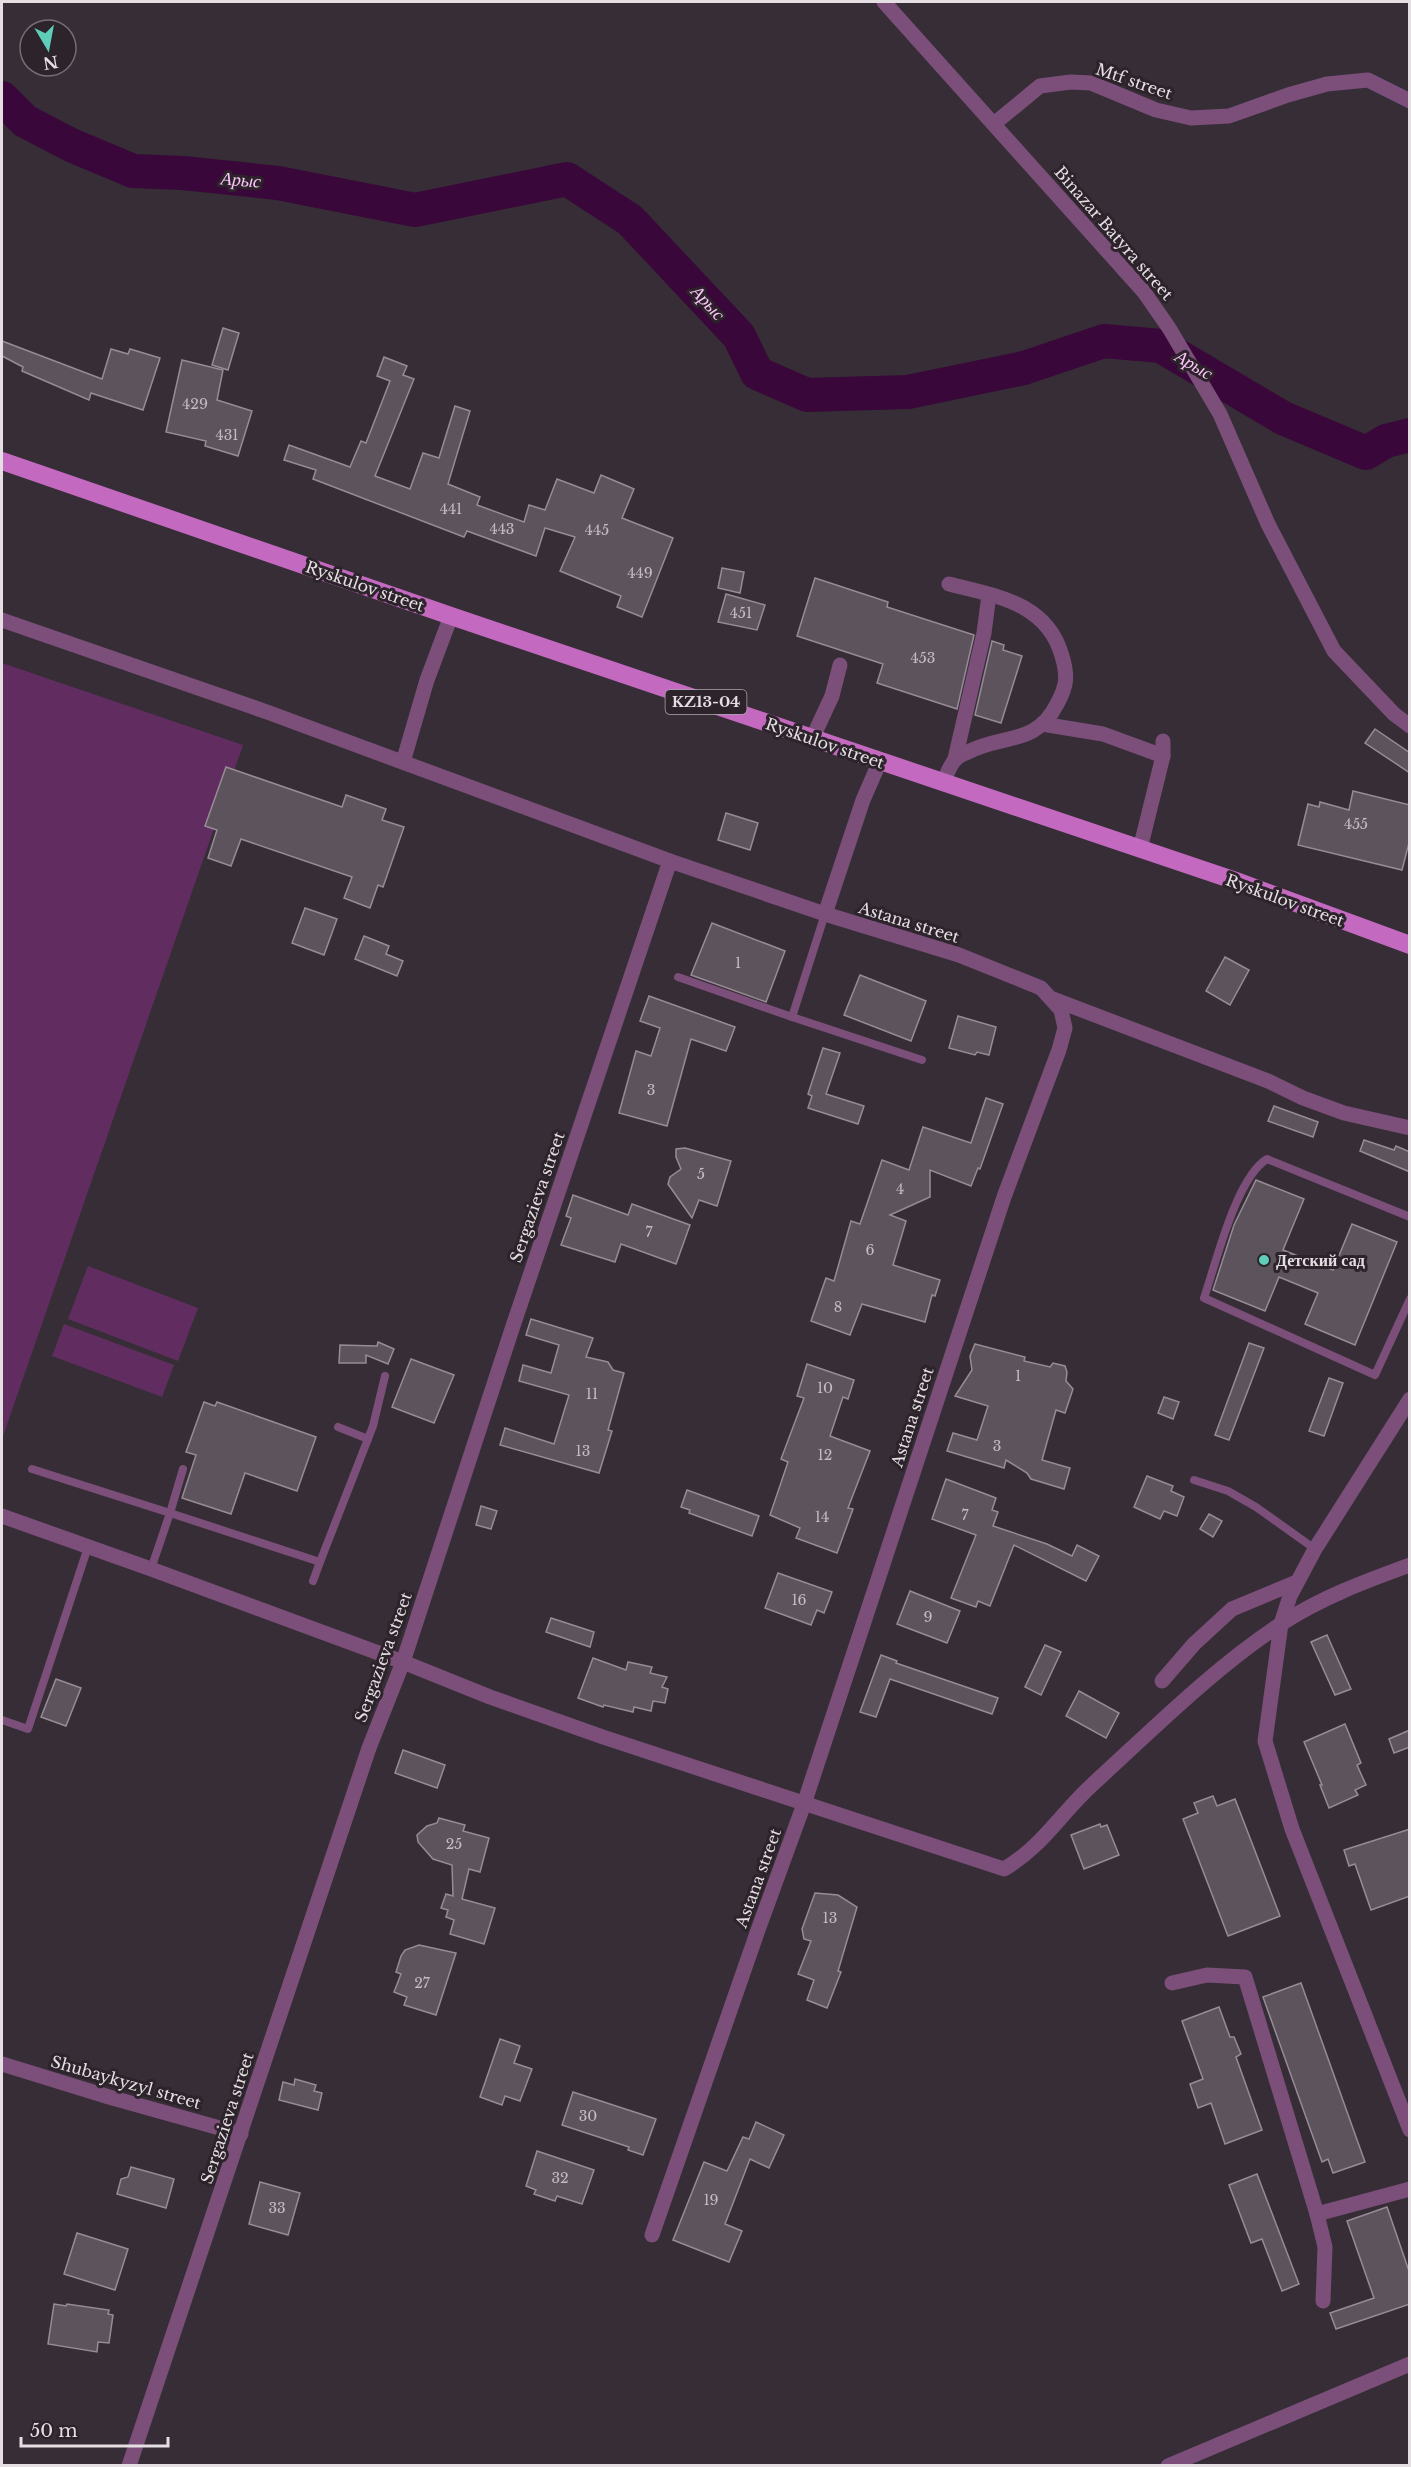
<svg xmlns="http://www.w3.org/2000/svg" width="1411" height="2467" viewBox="0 0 1411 2467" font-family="'Libre Baskerville',serif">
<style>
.green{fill:#612d60}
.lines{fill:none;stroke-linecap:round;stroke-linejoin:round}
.river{stroke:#390739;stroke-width:34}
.building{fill:#5d535c;stroke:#978c96;stroke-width:1.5}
.lane{stroke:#7b4f79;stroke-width:8}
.street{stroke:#7b4f79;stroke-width:15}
.primary{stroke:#c369c0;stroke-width:18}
.poi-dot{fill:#5eceb8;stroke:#2c232b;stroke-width:2}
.labels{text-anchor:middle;stroke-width:6;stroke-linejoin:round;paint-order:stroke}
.number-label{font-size:14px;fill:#c3bcc2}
.shield{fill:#2c232b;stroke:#aea7ac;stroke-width:1.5}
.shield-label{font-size:15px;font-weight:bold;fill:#e5dfe4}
.street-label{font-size:16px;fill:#e5dfe4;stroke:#2c232b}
.poi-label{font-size:16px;font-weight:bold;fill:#e5dfe4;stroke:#2c232b;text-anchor:start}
.water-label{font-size:18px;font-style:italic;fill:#fdc5fa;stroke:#2c232b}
</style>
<rect width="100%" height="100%" fill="#362d36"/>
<g class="green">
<path d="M2,663L243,745L2,1439Z"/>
<path d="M88,1266L198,1308L178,1361L68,1319Z"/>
<path d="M64,1324L174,1365L162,1397L52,1356Z"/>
</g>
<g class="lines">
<path class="river" d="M2,98L25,121L71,145L133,171L183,173L278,183L415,210L567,179L630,220L739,336L757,373L807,395L908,392L1024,368L1104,341L1161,346L1283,418L1366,453L1386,441L1410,435"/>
</g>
<g class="building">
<path d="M223,328L239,333L228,370L212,365Z"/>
<path d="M2,341L102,379L111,349L128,354L130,349L160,358L143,410L91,393L89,400L22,371L23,367L2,356Z"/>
<path d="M384,357L407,366L403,375L414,379L375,476L410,489L423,453L439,458L455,406L470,411L448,484L480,497L477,505L524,522L529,505L545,510L557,479L594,493L601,475L634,489L622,518L673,538L642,617L617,607L621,596L560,571L575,537L545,528L536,556L467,531L464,537L313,479L316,470L284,460L289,445L350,467L361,441L366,443L390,381L377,376Z"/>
<path d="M182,360L223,370L217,400L252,411L238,456L205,446L206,441L166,432Z"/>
<path d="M722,568L744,572L740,593L718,588Z"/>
<path d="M815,578L888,602L887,607L974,635L957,709L877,683L883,664L797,636Z"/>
<path d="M726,594L765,605L757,630L718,622Z"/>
<path d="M992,641L1004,645L1003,650L1022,656L1001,723L975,715Z"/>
<path d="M1375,729L1410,753V773L1365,743Z"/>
<path d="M226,767L342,807L346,795L386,809L382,820L404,827L383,887L378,885L370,908L344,898L352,877L241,839L231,866L208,858L217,830L205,826Z"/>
<path d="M1353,791L1410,805V839L1402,870L1298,845L1308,804L1319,807L1320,802L1349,810Z"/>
<path d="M726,813L758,823L750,850L718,840Z"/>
<path d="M305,908L337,919L324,955L292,943Z"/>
<path d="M712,923L785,951L766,1002L691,975Z"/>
<path d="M364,936L389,946L386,954L403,961L397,976L355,959Z"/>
<path d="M1225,957L1249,970L1230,1005L1206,991Z"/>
<path d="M860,975L926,1001L911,1041L844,1015Z"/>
<path d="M649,996L735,1027L726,1051L691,1039L667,1126L619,1113L636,1051L651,1056L660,1028L640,1021Z"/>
<path d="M958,1016L996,1027L989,1055L977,1052L975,1055L949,1048Z"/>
<path d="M823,1048L840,1053L826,1094L864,1106L858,1124L808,1108L812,1096L808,1094Z"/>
<path d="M986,1098L1003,1104L980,1169L978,1168L971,1186L930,1170V1197L890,1215L906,1221L893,1265L940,1280L935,1296L932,1295L925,1322L862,1304L850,1335L811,1321L826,1278L834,1281L851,1221L860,1224L882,1160L909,1170L923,1127L971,1143Z"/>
<path d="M1274,1106L1318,1122L1313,1137L1268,1121Z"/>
<path d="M1364,1140L1394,1150L1396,1146L1410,1152V1172L1360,1151Z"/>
<path d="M685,1148L731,1161L717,1206L699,1200L692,1218L668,1184L670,1177L681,1169L676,1157V1149Z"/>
<path d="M1256,1180L1304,1199L1283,1250L1333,1270L1352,1224L1397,1242L1355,1345L1305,1324L1318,1293L1279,1277L1265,1311L1213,1290L1234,1225Z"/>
<path d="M573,1195L628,1215L632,1204L690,1225L676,1264L621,1244L615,1262L561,1245L571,1218L566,1216Z"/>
<path d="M531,1319L593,1338L586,1357L608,1362L613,1370L624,1373L608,1430L612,1431L599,1473L500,1445L505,1428L554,1444L569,1395L519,1381L523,1365L551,1373L559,1345L526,1335Z"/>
<path d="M378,1342L394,1349L388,1364L366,1355V1363H339L340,1345L377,1346Z"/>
<path d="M1249,1343L1264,1348L1229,1440L1215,1435Z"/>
<path d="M975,1344L1025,1357L1024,1361L1050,1367L1053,1363L1065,1366L1067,1372L1066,1381L1073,1389L1065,1413L1056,1410L1042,1460L1070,1468L1064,1489L1031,1479L1027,1473L1006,1460L1004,1468L947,1451L953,1433L977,1440L988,1406L955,1396L972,1370L970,1356Z"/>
<path d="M411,1359L454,1375L434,1423L392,1407Z"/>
<path d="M807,1364L854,1380L848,1399L843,1397L830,1436L870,1451L848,1508L853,1509L837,1553L796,1538L800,1528L770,1515L788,1462L781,1459L804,1398L797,1396Z"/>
<path d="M1329,1378L1343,1383L1324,1436L1309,1431Z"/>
<path d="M1164,1397L1179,1402L1173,1419L1158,1413Z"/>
<path d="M204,1402L215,1406L217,1402L316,1437L297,1491L245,1473L231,1514L182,1498L196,1455L186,1452Z"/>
<path d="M1147,1476L1173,1486L1171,1491L1184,1497L1177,1516L1164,1511L1160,1519L1134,1507Z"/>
<path d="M946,1479L996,1498L992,1510L998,1512L993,1526L1047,1544L1072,1556L1077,1545L1099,1556L1086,1581L1014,1545L990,1606L978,1601L976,1607L951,1598L976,1535L932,1519Z"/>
<path d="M687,1490L759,1516L752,1536L689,1513L690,1510L681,1507Z"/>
<path d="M481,1506L497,1511L491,1529L476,1525Z"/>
<path d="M1209,1514L1222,1521L1213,1537L1200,1529Z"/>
<path d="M778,1573L832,1592L824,1613L817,1610L811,1625L765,1608Z"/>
<path d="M910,1591L960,1611L947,1643L897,1624Z"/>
<path d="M551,1618L594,1632L590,1647L546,1632Z"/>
<path d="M1327,1635L1351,1689L1335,1695L1311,1642Z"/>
<path d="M1045,1645L1061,1652L1041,1695L1025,1687Z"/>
<path d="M881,1655L897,1661L896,1663L998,1698L992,1714L890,1679L876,1717L860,1712Z"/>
<path d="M593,1658L626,1670L628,1662L652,1667L650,1673L667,1677L662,1687L668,1689L665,1703L653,1701L651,1711L634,1707L633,1712L604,1705L603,1707L578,1698Z"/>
<path d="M56,1679L81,1688L66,1726L41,1717Z"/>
<path d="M1079,1691L1119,1713L1106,1738L1066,1716Z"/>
<path d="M1345,1724L1361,1763L1357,1765L1366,1785L1355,1790L1358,1795L1329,1808L1320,1785H1322L1304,1742Z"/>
<path d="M1410,1730V1747L1394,1753L1389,1739Z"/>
<path d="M403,1750L445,1765L437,1788L395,1773Z"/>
<path d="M1213,1796L1217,1806L1235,1799L1280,1916L1228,1936L1183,1819L1198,1813L1194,1803Z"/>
<path d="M439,1818L465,1825L463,1831L489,1838L480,1872L469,1869L462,1899L495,1908L484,1944L450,1934L454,1920L446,1917L448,1910L441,1908L446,1894L453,1896L452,1865L433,1859L418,1842L417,1835L427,1826L437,1823Z"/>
<path d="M1100,1824L1101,1827L1107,1825L1119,1855L1084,1869L1071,1835Z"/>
<path d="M1410,1829V1896L1371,1910L1355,1864L1349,1866L1344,1850Z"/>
<path d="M815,1893L838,1895L857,1907L838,1971L841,1972L827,2008L807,2000L814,1980L798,1974L811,1941L804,1939L802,1929Z"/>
<path d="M419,1945L456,1953L436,2015L404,2005L407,1997L394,1992L401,1974L396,1972L401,1956L405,1950Z"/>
<path d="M1301,1983L1365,2162L1333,2173L1328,2159L1322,2162L1263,1997Z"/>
<path d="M1219,2007L1230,2037H1234L1241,2054L1236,2057L1262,2130L1225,2144L1211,2103L1198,2108L1190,2084L1203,2079L1182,2021Z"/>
<path d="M500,2039L520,2046L514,2063L532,2069L520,2101L505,2096L502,2105L480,2097Z"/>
<path d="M295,2079L316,2085L314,2091L322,2093L318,2110L279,2100L283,2082L294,2085Z"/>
<path d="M573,2092L656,2119L643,2155L628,2150L629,2147L562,2125Z"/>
<path d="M756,2122L784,2135L769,2168L750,2159L725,2224L742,2231L729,2262L673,2240L704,2162L727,2171L743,2137L749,2139Z"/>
<path d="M537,2151L594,2170L582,2204L557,2196L555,2201L534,2194L536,2190L526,2186Z"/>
<path d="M131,2167L174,2179L166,2208L117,2194L121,2179L128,2177Z"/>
<path d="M1257,2174L1299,2284L1282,2291L1262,2239L1251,2243L1229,2185Z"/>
<path d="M260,2182L300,2193L288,2235L249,2224Z"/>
<path d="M1387,2207L1410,2274V2304L1336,2329L1330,2313L1374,2298L1347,2221Z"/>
<path d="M77,2233L128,2249L115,2290L64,2274Z"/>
<path d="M54,2304L66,2306L67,2304L109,2310L108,2314L113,2315L109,2343L98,2342L97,2352L48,2344Z"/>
</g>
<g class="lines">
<g class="lane">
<path d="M825,914L792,1017L922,1060"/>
<path d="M678,977L792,1017"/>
<path d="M1410,1217L1267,1159C1236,1178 1216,1263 1204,1298L1375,1375L1410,1299"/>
<path d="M338,1427L368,1439"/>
<path d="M32,1469L170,1513L151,1569"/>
<path d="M183,1469L170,1513L320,1562L313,1581"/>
<path d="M1194,1480L1228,1491L1256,1507L1315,1549"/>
<path d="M320,1562L373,1426L385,1376"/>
<path d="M2,1720L28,1729L88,1547"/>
</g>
<g class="street">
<path d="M884,2L1144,292L1169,328L1220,414L1268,524L1334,651L1394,714L1410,726"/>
<path d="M995,123L1040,86L1071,82L1091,83L1156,110L1191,118L1229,116L1288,95L1327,84L1368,80L1410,101"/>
<path d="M2,620L267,712L670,861L825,914L959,955L1041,988L1061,1010L1065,1028L1059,1050L1004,1197L804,1804L758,1930L652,2235"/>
<path d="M1042,724L1103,734L1163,756"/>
<path d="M812,739L832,696L840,665"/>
<path d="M955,759L984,633L989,595"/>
<path d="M403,762L427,680L451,616"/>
<path d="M943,783C946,776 950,764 956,759C958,756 964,754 968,752C1002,734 1036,746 1057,704C1067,686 1068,676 1062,656C1047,602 995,596 949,584"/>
<path d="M1140,849L1163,756V741"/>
<path d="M825,914L863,800L880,761"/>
<path d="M1053,999L1268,1081L1303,1098L1344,1113L1410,1128"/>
<path d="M1410,1399L1315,1549L1290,1596L1281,1624L1265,1741L1292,1829L1410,2130"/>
<path d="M2,1516L151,1569L403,1662L490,1697L603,1737L1004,1869C1042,1847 1061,1813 1093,1784C1151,1731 1215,1667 1281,1624C1320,1598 1366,1581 1410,1565"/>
<path d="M1162,1681L1194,1644L1232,1609L1297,1582"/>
<path d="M1172,1983L1207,1975L1245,1977L1317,2214L1410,2189"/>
<path d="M2,2064L109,2097L241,2134"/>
<path d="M1317,2214L1325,2247L1323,2301"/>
<path d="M129,2466L369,1748L403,1662L512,1329L670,861"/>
<path d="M1168,2466L1410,2364"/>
</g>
<path class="primary" d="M2,461L451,616L1236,881L1410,945"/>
</g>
<circle class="poi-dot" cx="1264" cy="1260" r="6"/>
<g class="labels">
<g class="number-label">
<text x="195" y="409">429</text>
<text x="227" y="440">431</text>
<text x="451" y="514">441</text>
<text x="502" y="534">443</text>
<text x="597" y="535">445</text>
<text x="640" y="578">449</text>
<text x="741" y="618">451</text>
<text x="923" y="663">453</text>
<text x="1356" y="829">455</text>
<text x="738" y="968">1</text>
<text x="651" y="1095">3</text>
<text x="701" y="1179">5</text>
<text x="900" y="1194">4</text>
<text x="649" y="1237">7</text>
<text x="870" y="1255">6</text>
<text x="838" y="1312">8</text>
<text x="1018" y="1381">1</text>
<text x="825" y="1393">10</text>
<text x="592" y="1399">11</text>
<text x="997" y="1451">3</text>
<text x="583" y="1456">13</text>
<text x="825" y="1460">12</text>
<text x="965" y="1520">7</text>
<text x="822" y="1522">14</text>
<text x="799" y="1605">16</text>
<text x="928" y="1622">9</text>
<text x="454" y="1849">25</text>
<text x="830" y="1923">13</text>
<text x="422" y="1988">27</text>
<text x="588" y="2121">30</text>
<text x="560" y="2183">32</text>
<text x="711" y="2205">19</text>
<text x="277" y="2213">33</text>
</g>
<rect class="shield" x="665.5" y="690" width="81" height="24" rx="4.5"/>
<g class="shield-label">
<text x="706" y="707">KZ13-04</text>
</g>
<g class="street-label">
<text transform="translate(1134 81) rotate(19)" y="6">Mtf street</text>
<text transform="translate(1114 233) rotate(49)" y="6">Binazar Batyra street</text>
<text transform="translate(365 586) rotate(19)" y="6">Ryskulov street</text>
<text transform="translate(825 743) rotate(19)" y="6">Ryskulov street</text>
<text transform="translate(1285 900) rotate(20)" y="6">Ryskulov street</text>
<text transform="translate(909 922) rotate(17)" y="6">Astana street</text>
<text transform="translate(537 1197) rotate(-71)" y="6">Sergazieva street</text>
<text transform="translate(912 1417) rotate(-72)" y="6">Astana street</text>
<text transform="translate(383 1657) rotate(-70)" y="6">Sergazieva street</text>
<text transform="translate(758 1878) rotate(-70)" y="6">Astana street</text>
<text transform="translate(126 2082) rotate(16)" y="6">Shubaykyzyl street</text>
<text transform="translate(227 2118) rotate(-72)" y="6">Sergazieva street</text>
</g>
<g class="poi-label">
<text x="1276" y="1266">Детский сад</text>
</g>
<g class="water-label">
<text transform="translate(241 180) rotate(5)" y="6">Арыс</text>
<text transform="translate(708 303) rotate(47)" y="6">Арыс</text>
<text transform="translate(1194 365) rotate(31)" y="6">Арыс</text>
</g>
</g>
<rect width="1411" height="2467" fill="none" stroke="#e5dfe4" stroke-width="6"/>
<g transform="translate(48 48) rotate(170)"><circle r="28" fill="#2c232b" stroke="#766e75" stroke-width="1.5"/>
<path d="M0-4.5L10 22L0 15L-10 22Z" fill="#5eceb8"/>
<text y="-9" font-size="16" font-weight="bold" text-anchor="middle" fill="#e5dfe4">N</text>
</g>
<path d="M21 2437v9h147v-9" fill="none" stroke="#e5dfe4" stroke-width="3"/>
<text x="30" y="2437" font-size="18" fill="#e5dfe4" stroke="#2c232b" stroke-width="4.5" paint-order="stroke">50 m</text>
</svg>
